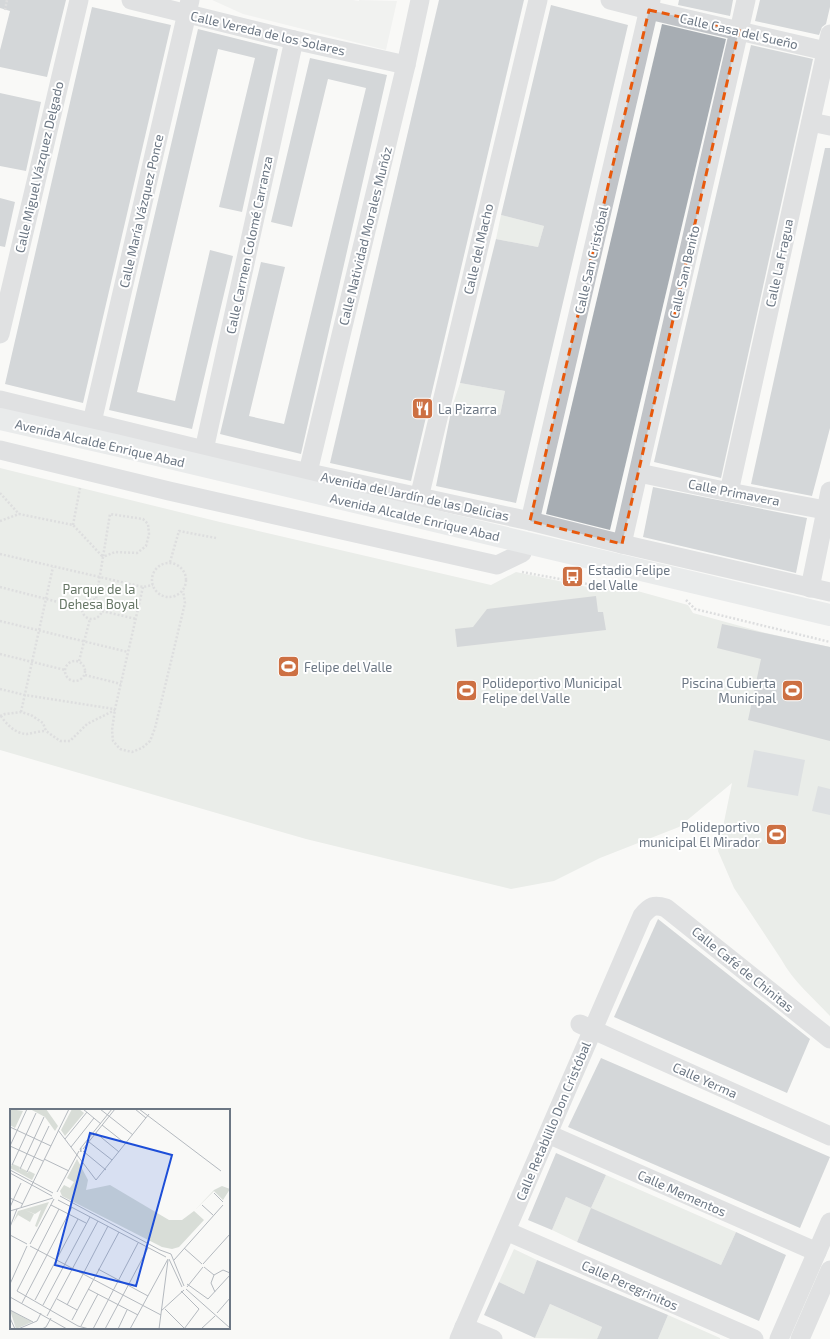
<svg xmlns="http://www.w3.org/2000/svg" width="830" height="1339" viewBox="0 0 830 1339" font-family="'Exo 2',sans-serif">
<style>
.built{fill:#e7e8e7}
.green{fill:#d8ddd7}
.water{fill:#bac2c7}
.building{fill:#a7adb3}
.lines{fill:none;stroke-linecap:round;stroke-linejoin:round}
.path{stroke:#bbbdc0;stroke-width:2.5;stroke-dasharray:2 2;stroke-linecap:butt}
.minor{stroke:#c1c4c8;stroke-width:19}
.major{stroke:#d6d9dc;stroke-width:22}
.marked{fill:none;stroke:#e8590c;stroke-width:3;stroke-dasharray:8 5;stroke-linejoin:round}
.labels{text-anchor:middle;stroke-width:4;stroke-linejoin:round;paint-order:stroke}
.street-label{font-size:13px;fill:#6c7784;stroke:#fff}
.poi-label{font-size:13px;fill:#6c7784;stroke:#fff;text-anchor:start}
.park-label{font-size:13px;fill:#677766;stroke:#fff}
.inset-road{fill:none;stroke:#b4b9bf;stroke-width:1}
.view{fill:#1d4ed8;fill-opacity:0.15;stroke:#1d4ed8;stroke-width:2}
.inset-edge{fill:none;stroke:#6c7784;stroke-width:2}
</style>
<rect width="100%" height="100%" fill="#f9f9f7"/>
<path class="built" d="M212,0H353L359,1V0L397,1L386,50L243,14Z"/>
<g class="green">
<path d="M501,215L544,226L538,247L496,239Z"/>
<path d="M460,383L505,391L500,415L452,407Z"/>
<path d="M0,468L220,522L491,585L516,572L597,589L623,587L688,605L693,613L766,633L830,647V1016C813,998 793,981 781,959L734,888L718,851L732,783L679,827L600,858L554,881L511,889L306,839L0,750Z"/>
<path d="M606,1175L736,1232L721,1265L591,1209L577,1242L552,1230L566,1197L591,1208Z"/>
<path d="M514,1249L537,1260L524,1294L499,1282Z"/>
<path d="M550,1304L602,1327L597,1339L535,1338Z"/>
<path d="M668,1315L720,1338V1339H658Z"/>
</g>
<g class="water">
<path d="M754,750L805,760L798,796L747,787Z"/>
<path d="M818,786L830,789V815L812,811Z"/>
</g>
<g class="building">
<path d="M0,0H66L47,77L0,67V50L10,11L0,8Z"/>
<path d="M439,0H524L411,481L330,463Z"/>
<path d="M679,0H733L730,16L678,5Z"/>
<path d="M760,0H830V7L826,24L822,27L819,35L755,21Z"/>
<path d="M551,5L628,25L516,503L436,486L452,407L500,415L505,391L460,383L496,239L538,247L544,226L501,215Z"/>
<path d="M92,7L171,25L83,403L5,384Z"/>
<path d="M662,24L726,39L610,530L546,514Z"/>
<path d="M198,29L278,49L242,212L219,207L255,58L218,49L137,392L175,401L210,250L233,256L192,429L109,410Z"/>
<path d="M751,45L813,59L721,478L654,462Z"/>
<path d="M310,58L387,75L301,454L220,434L261,262L285,267L249,416L284,424L366,88L328,79L292,227L271,222Z"/>
<path d="M0,93L41,102L26,171L0,166Z"/>
<path d="M825,148H830V428L812,496L751,484Z"/>
<path d="M0,198L15,202L5,247L0,246Z"/>
<path d="M653,487L807,518L796,573L643,537Z"/>
<path d="M596,596L598,612H603L606,630L457,647L455,629L473,627L487,609Z"/>
<path d="M722,624L830,647V741L748,720L761,659L717,648Z"/>
<path d="M658,919L810,1039L787,1093L614,1017Z"/>
<path d="M601,1058L830,1157L800,1228L568,1127Z"/>
<path d="M556,1153L606,1175L591,1208L566,1197L552,1230L528,1220Z"/>
<path d="M591,1208L721,1265L736,1232L786,1255L759,1321L577,1242Z"/>
<path d="M537,1260L668,1315L658,1339H597L602,1327L550,1304L535,1338L484,1315L499,1282L524,1294Z"/>
</g>
<g class="lines">
<g class="path">
<path d="M5,10L7,0"/>
<path d="M0,493L19,514"/>
<path d="M0,521L19,514L73,525L103,557L110,514L143,519L148,524L149,534L146,546L137,553L115,552L103,557L96,599"/>
<path d="M73,525L80,488"/>
<path d="M0,554L143,587L153,585"/>
<path d="M170,562L179,531L216,538"/>
<circle cx="169" cy="580" r="17"/>
<path d="M522,572L598,586L617,584"/>
<path d="M0,587L81,608"/>
<path d="M143,587L115,709L112,730L113,741L120,749L132,752L142,748L150,741L155,728L185,603L183,591"/>
<circle cx="92" cy="609" r="10"/>
<path d="M686,600L695,609L830,642"/>
<path d="M102,611L136,619"/>
<path d="M0,621L128,652"/>
<path d="M0,654L65,670"/>
<circle cx="75" cy="671" r="10"/>
<path d="M79,661L90,619"/>
<path d="M85,675L121,684"/>
<path d="M0,689L25,695L114,709"/>
<path d="M21,712L53,567"/>
<path d="M0,716L5,714L21,712L31,715L43,723L46,731L60,741H70L87,724L115,710"/>
<path d="M1,716C6,724 16,734 27,734C33,733 40,731 46,731"/>
</g>
<g class="minor">
<path d="M131,0L294,40L406,65"/>
<path d="M610,0L649,10L830,52"/>
<path d="M811,122L830,126"/>
<path d="M0,334L79,0"/>
<path d="M0,400L204,450L530,521L622,544L830,592"/>
<path d="M92,422L190,0"/>
<path d="M0,450L169,491L497,565L522,553"/>
<path d="M204,450L294,40"/>
<path d="M308,472L406,65L420,0"/>
<path d="M639,473L729,492L830,511"/>
<path d="M729,492L830,34"/>
<path d="M419,498L538,0"/>
<path d="M530,521L651,0"/>
<path d="M622,544L746,0"/>
<path d="M810,588L830,491"/>
<path d="M580,1024L830,1136"/>
<path d="M548,1134L817,1252"/>
<path d="M506,1231L754,1339"/>
<path d="M464,1327L493,1339"/>
<path d="M459,1339L642,916C650,906 654,904 666,908L830,1039"/>
<path d="M779,1339L830,1222"/>
<path d="M800,1339L830,1270"/>
</g>
<path class="major" d="M0,419L115,445L830,615"/>
</g>
<path d="M0 0H830V1339H0ZM649,10L739,30L622,544L530,521Z" fill="#f9f9f7" fill-opacity=".55" fill-rule="evenodd"/>
<path class="marked" d="M649,10L739,30L622,544L530,521Z"/>
<defs>
<symbol id="restaurant-square" viewBox="-11 -11 22 22"><rect x="-9" y="-9" width="18" height="18" rx="4" fill="#cd7043" stroke="#fff"/><path d="M-5-6h1v4h1v-4h1v4h1v-4h1v5L-1.5 .5V6h-2V.5L-5-1ZM5-6V6H3V1.5H1.5Q1.5-4 5-6Z" fill="#fff"/></symbol>
<symbol id="bus-square" viewBox="-11 -11 22 22"><rect x="-9" y="-9" width="18" height="18" rx="4" fill="#cd7043" stroke="#fff"/><path d="M-5-6H5V4H4V6H2V4H-2V6H-4V4H-5ZM-3.5-4V0h7V-4ZM-3.5 1.2v1.5H-2V1.2ZM2 1.2v1.5H3.5V1.2Z" fill="#fff"/></symbol>
<symbol id="stadium-square" viewBox="-11 -11 22 22"><rect x="-9" y="-9" width="18" height="18" rx="4" fill="#cd7043" stroke="#fff"/><path d="M0-5a6.5 5 0 1 0 0 10a6.5 5 0 1 0 0-10ZM-3.5-1.8h7v3.6h-7Z" fill="#fff"/></symbol>
</defs>
<g fill-rule="evenodd">
<use href="#restaurant-square" x="410" y="396" width="25" height="25"/>
<use href="#bus-square" x="560" y="564" width="25" height="25"/>
<use href="#stadium-square" x="276" y="654" width="25" height="25"/>
<use href="#stadium-square" x="454" y="678" width="25" height="25"/>
<use href="#stadium-square" x="780" y="678" width="25" height="25"/>
<use href="#stadium-square" x="764" y="822" width="25" height="25"/>
</g>
<g class="labels">
<g class="street-label">
<text transform="translate(739 31) rotate(13)" y="5">Calle Casa del Sueño</text>
<text transform="translate(268 33) rotate(13)" y="5">Calle Vereda de los Solares</text>
<text transform="translate(39 167) rotate(-77)" y="5">Calle Miguel Vázquez Delgado</text>
<text transform="translate(141 211) rotate(-77)" y="5">Calle María Vázquez Ponce</text>
<text transform="translate(365 236) rotate(-76)" y="5">Calle Natividad Morales Muñóz</text>
<text transform="translate(249 245) rotate(-78)" y="5">Calle Carmen Colomé Carranza</text>
<text transform="translate(478 249) rotate(-77)" y="5">Calle del Macho</text>
<text transform="translate(591 260) rotate(-77)" y="5">Calle San Cristóbal</text>
<text transform="translate(779 263) rotate(-78)" y="5">Calle La Fragua</text>
<text transform="translate(684 272) rotate(-77)" y="5">Calle San Benito</text>
<text transform="translate(100 443) rotate(13)" y="5">Avenida Alcalde Enrique Abad</text>
<text transform="translate(734 492) rotate(11)" y="5">Calle Primavera</text>
<text transform="translate(415 496) rotate(12)" y="5">Avenida del Jardín de las Delicias</text>
<text transform="translate(415 517) rotate(13)" y="5">Avenida Alcalde Enrique Abad</text>
<text transform="translate(743 969) rotate(39)" y="5">Calle Café de Chinitas</text>
<text transform="translate(705 1080) rotate(24)" y="5">Calle Yerma</text>
<text transform="translate(553 1121) rotate(-67)" y="5">Calle Retablillo Don Cristóbal</text>
<text transform="translate(682 1193) rotate(24)" y="5">Calle Mementos</text>
<text transform="translate(630 1285) rotate(24)" y="5">Calle Peregrinitos</text>
</g>
<g class="poi-label">
<text x="438" y="414">La Pizarra</text>
<text x="588" y="575">Estadio Felipe<tspan x="588" dy="15">del Valle</tspan></text>
<text x="304" y="672">Felipe del Valle</text>
<text x="482" y="688">Polideportivo Municipal<tspan x="482" dy="15">Felipe del Valle</tspan></text>
<text x="776" y="688" text-anchor="end">Piscina Cubierta<tspan x="776" dy="15">Municipal</tspan></text>
<text x="760" y="832" text-anchor="end">Polideportivo<tspan x="760" dy="15">municipal El Mirador</tspan></text>
</g>
<g class="park-label">
<text x="99" y="594">Parque de la<tspan x="99" dy="15">Dehesa Boyal</tspan></text>
</g>
</g>
<g transform="translate(10 1109)">
<rect width="220" height="220" fill="#f9f9f7"/>
<path d="M0,0L13,2L5,19L0,16ZM20,0H36L48,17L45,22L35,8ZM62,0H69L74,4L55,27L51,21ZM67,50L78,71L76,81L100,76L159,111H172L184,102L194,111L169,138L162,140L152,138L52,87L50,82L54,76L60,79L64,73L57,69ZM0,54L1,57L3,55L10,58L9,61L11,59L17,62V64L19,62L25,65L22,71L0,59ZM212,77L220,80L213,91L204,82L185,101L204,81ZM39,93L27,118L25,117L31,101L25,105L15,101L24,105L20,113L8,106L3,114L8,102ZM0,201L22,213L6,220Z" fill="#d8ddd7"/>
<path class="inset-road" d="M73,0L91,15M90,0L123,26M125,0L136,9M129,0L211,62M92,16L116,35M0,18L41,37M48,21L86,71L139,5M86,24L109,43M55,30L77,3M79,33L102,51M0,37L17,0M0,37L33,52M61,38L84,9M71,39V43L70,40L102,0M73,40L105,0M73,42L96,61M34,50L59,62M2,56L26,4M10,60L34,8M0,61L43,84M17,63L39,17M0,64L42,87M47,83L69,42M204,84L213,93M50,87L150,141L161,145L174,177M0,89L13,95M48,91L156,148M41,96L76,114M192,96L203,106M0,98L11,74M11,98L59,0M49,100L7,182L68,217L79,220M0,102L43,89M0,118L7,100M0,126L17,135M20,135L44,90M20,137L151,206M174,139L192,155M159,150L172,178M164,151L213,96M193,155L220,125M194,158L204,166M88,160L138,187M0,175L17,137M177,175L198,190L220,166M177,178L193,158M78,180L128,206M176,180L220,219M171,182L189,200L174,220M205,183L201,174L204,166L213,161L220,164M0,188L57,220M47,190L67,201M25,191L68,110M12,194L62,98M33,196L80,108M57,196L98,117M155,200L174,219M0,201L23,213M151,202L174,181M207,204L220,189M37,207L88,112M0,209L5,220M62,211L109,123M71,217L88,185M8,220L27,212L31,204M32,220L36,218L41,209M83,220L128,134M95,220L138,139M108,220L117,201M120,220L158,150M149,220L158,151M191,220L205,207"/>
<path class="view" d="M80,24L162,46L126,177L45,156Z"/>
<rect width="220" height="220" class="inset-edge"/>
</g>
</svg>
